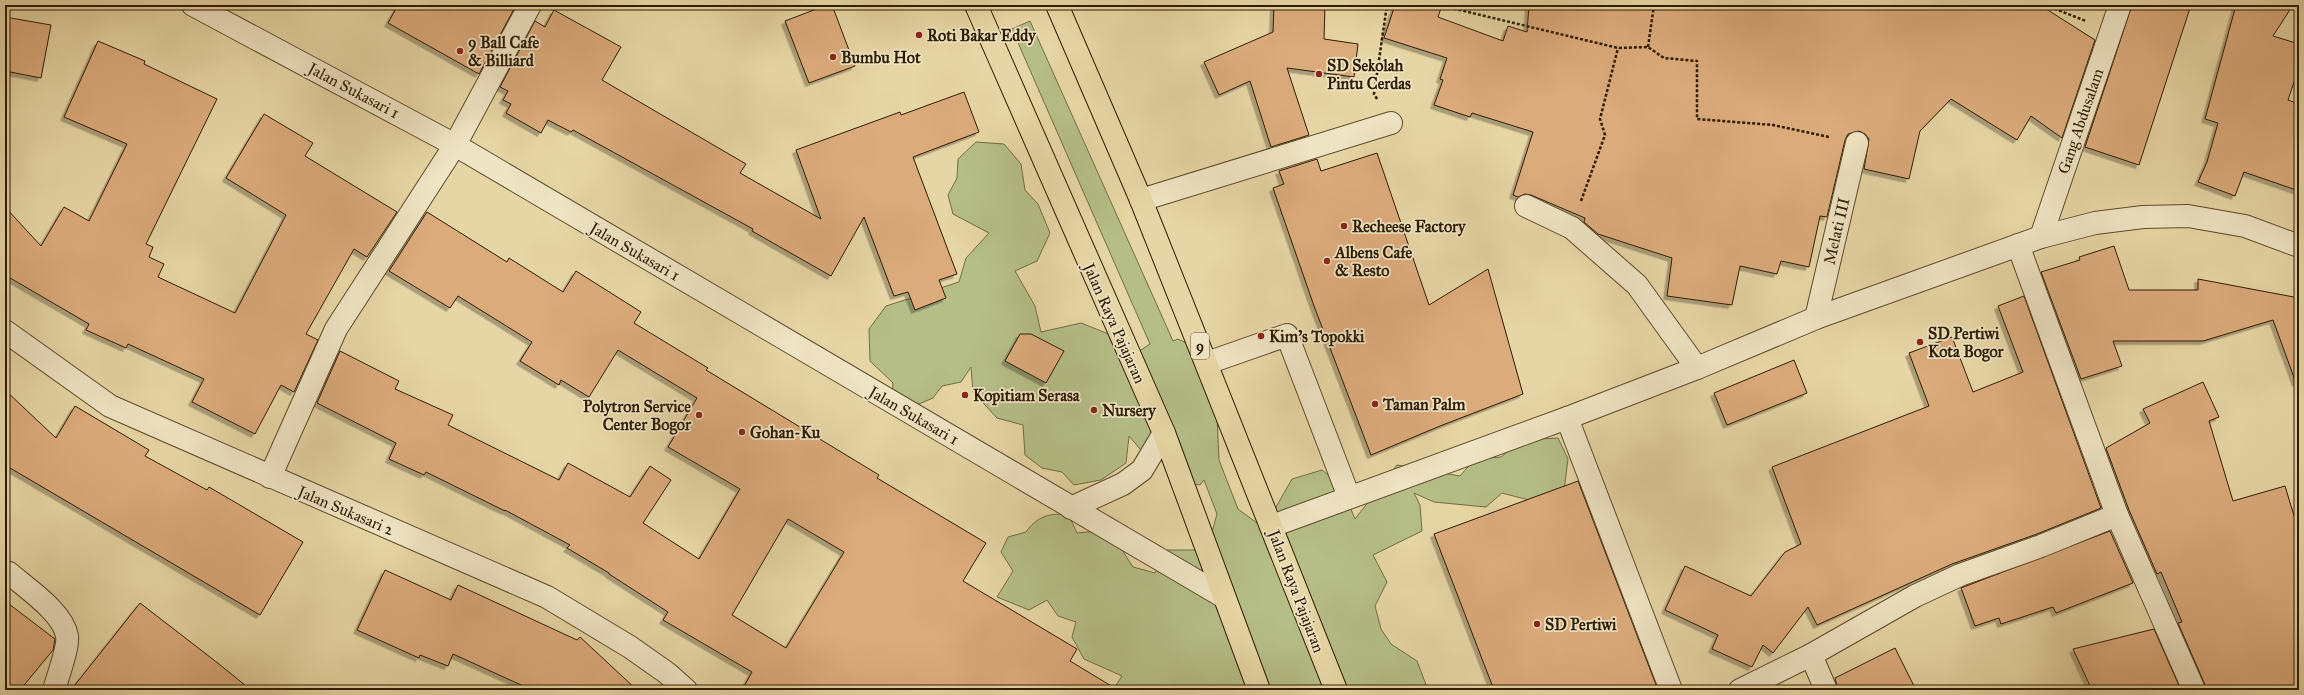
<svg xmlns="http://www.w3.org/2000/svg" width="2304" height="695" viewBox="0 0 2304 695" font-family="'IM FELL Great Primer',serif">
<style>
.green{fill:#b5be87;stroke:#726c44}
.building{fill:#dcab7c;stroke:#2e1b00;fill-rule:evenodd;filter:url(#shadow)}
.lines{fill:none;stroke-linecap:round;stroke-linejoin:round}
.minor-casing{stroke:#5c4a29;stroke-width:24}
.highway-casing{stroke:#2e1b00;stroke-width:24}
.path{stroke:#2e1b00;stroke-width:2.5;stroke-dasharray:3 2;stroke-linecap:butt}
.minor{stroke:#efe4c4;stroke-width:22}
.highway{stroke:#e7d6a5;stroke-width:22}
.poi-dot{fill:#8f2418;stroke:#efe4c4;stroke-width:1.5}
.labels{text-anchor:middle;stroke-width:3.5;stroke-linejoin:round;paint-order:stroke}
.shield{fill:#efe4c4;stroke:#68573b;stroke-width:1}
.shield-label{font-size:15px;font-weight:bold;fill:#2e1b00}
.poi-label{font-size:16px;font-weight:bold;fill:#2e1b00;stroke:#efe4c4;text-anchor:start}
.street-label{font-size:16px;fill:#2e1b00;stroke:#efe4c4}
</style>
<defs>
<filter id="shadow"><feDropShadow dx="-3.5" dy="3.5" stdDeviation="0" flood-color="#0004"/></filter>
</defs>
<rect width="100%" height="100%" fill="#e7d6a5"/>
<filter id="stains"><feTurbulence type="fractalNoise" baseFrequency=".005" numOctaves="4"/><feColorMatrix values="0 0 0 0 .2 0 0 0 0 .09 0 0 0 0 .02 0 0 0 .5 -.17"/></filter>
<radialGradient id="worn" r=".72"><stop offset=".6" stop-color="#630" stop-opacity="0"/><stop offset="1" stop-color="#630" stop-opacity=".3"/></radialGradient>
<path class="green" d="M1030,21L1173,341L1178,339L1209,354L1217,416L1219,460L1238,509L1257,523L1276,507L1292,479L1322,470L1342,487L1355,519L1397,465L1460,476L1475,459L1501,457L1522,440L1558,438L1568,459L1564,491L1544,504L1502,493L1486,507L1434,502L1414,493L1420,505L1422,531L1373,555L1387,582L1375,606L1381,629L1391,644L1417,661L1428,690H1113L1122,676L1084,659L1072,637L1076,622L1058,616L1047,600L1029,610L997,597L1013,571L1001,552L1008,537L1026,532C1036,517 1052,511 1069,516L1077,533C1117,528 1113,538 1133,567L1155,573L1167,550H1207L1217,514L1204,480L1200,485L1176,481L1165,462L1146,456L1129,436L1126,463L1101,480L1074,485L1062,472L1042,468L1025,455L1023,425L997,418L973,392L971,367L961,382L942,386L933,398L907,409L892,401L893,383L870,361L869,329L886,306L908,299L928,300L934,290L959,282L966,258L989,233L953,214L948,195L957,178L958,159L976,142L1004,144L1021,164L1025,190L1038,204L1050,233L1037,261L1015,271L1035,306L1041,332L1081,323L1121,339L1130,357L1150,344L1012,29Z"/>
<g class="building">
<path d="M398,5H507L514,9L479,74L388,23Z"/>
<path d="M827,5H832L855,66L809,83L785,21Z"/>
<path d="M1274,5H1325L1324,39L1358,44L1354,77L1287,68L1309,135L1271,147L1250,81L1219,95L1204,62L1273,32Z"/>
<path d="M1395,5H1442L1438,17L1503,41L1508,26L1527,32L1529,5H2040L2095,40L2062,138L2031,116L2017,140L1951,99L1920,131L1909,179L1864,169L1869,139L1865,134L1859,131L1848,134L1845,140L1827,217L1820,216L1809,267L1781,261L1777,274L1740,266L1732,305L1667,296L1672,258L1598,234L1584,222L1585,218L1531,195L1525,194L1518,197L1513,195L1533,132L1472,113L1470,117L1434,105L1443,80L1440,79L1447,58L1384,38Z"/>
<path d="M2132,5H2191L2139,165L2085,147Z"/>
<path d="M2236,5H2293L2273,36L2299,44V67L2288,100L2299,104V191L2244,172L2235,196L2198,182L2207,162L2218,123L2205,119Z"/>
<path d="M554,10L621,47L602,80L746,164L740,173L821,219L796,150L900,112L901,115L964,92L979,132L913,157L957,274L939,280L946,298L915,310L908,292L894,296L864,217L831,276L752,231L753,229L573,130L571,132L548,120L541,133L506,113L511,104L503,100L508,91L500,87L535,21L545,27Z"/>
<path d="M5,17L51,25L41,78L5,71Z"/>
<path d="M98,41L145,61L144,64L217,99L146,244L153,247L149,257L164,264L158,277L235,313L286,215L226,178L264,114L313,143L305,156L397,212L367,257L354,249L306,334L318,340L294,392L281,385L255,434L192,402L204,379L128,344L126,348L86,330L89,324L5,275V207L41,246L64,207L89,221L127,144L64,117Z"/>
<path d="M1377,153L1429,305L1488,269L1523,394L1440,426L1371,455L1314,306L1273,188L1284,184L1279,171L1317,159L1321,171Z"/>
<path d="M427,212L507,262L509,258L563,292L576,271L641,312L634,323L708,368L706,370L879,475L877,478L986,543L963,581L1077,649L1070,661L1118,690H742L752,672L663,620L668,612L609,574V573L567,548L570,545L505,510V511L426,472L424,475L389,459L396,443L317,403L340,351L399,381L395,389L453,415L448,425L559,480L568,463L630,497L650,466L671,480L643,523L699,559L740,489L668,447L697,398L618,350L589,397L561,380L559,385L520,361L532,342L458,296L450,308L389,271ZM788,519L844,552L786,648L732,615Z"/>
<path d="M2114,246L2129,290H2198V279L2299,298V382L2296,383L2273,320L2203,341H2113L2122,366L2081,379L2041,272L2080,260L2079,257Z"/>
<path d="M2024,296L2101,508L2037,534L1952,564L1817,625L1808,607L1773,653L1763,645L1752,667L1712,649L1718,635L1665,610L1685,566L1751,596L1785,552L1801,544L1772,467L1929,406L1909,353L1952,337L1973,392L2023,372L1998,306Z"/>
<path d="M1020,334H1031L1064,351L1046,383L1005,361Z"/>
<path d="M1794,360L1807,393L1727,425L1714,393Z"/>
<path d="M2203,382L2219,417L2209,421L2233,501L2285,486L2299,532V690H2216V686L2206,687L2178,623L2182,622L2161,572L2157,574L2129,510L2106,448L2150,423L2143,409Z"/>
<path d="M5,390L56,438L75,406L149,450L145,456L207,490L209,487L303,542L260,615L5,465Z"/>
<path d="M1578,481L1658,690H1494L1434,534Z"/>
<path d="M2110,531L2133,583L2056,613L2053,607L2001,624L1999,618L1975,626L1961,588Z"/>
<path d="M385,570L451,600L458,585L577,640L580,637L637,690H532L453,654L448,666L420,655L419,658L357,630Z"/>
<path d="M5,601L55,639L53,650L20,690H5Z"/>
<path d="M140,603L219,664L251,690H71Z"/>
<path d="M2154,629L2180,688L2092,690L2073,649Z"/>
<path d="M1895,648L1916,690H1838L1835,678Z"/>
</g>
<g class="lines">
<defs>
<g id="minor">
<path d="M193,5L455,145L1224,597"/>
<path d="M1141,200L1391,123"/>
<path d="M1526,206L1572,228L1637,285L1697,368"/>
<path d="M2041,237L2120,5"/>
<path d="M2018,245L2117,515L2194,690"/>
<path d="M1816,318L1857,143"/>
<path d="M5,331L110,406L547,597L630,647L667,673L686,690"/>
<path d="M1207,363L1287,335L1349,497"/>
<path d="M1567,418L1671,690"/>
<path d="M270,477L336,329L455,145L530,5"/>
<path d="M1071,508L1123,484L1142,470L1164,433"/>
<path d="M1272,526L1567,418L1697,368L1816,318L2041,237L2095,223L2143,217L2188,216L2245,226L2299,246"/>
<path d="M5,572L9,573C26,588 63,612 67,636C69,646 57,679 54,690"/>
<path d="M1740,690L1811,655"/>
<path d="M1826,690L1811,655L1915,596L1960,575L2041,546L2117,515"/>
</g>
<g id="highway">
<path d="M976,5L1164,433L1259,690"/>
<path d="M1057,5L1141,200L1336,690"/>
</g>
</defs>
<use href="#minor" class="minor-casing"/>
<use href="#highway" class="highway-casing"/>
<g class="path">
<path d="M1439,5L1618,48L1648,47L1664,58L1697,61V119L1773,125L1829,137"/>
<path d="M2045,5L2086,21"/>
<path d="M1648,47L1654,5"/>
<path d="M1377,99L1374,94L1387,5"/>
<path d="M1581,201L1605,135L1600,119L1618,48"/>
</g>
<use href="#minor" class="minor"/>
<use href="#highway" class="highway"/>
</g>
<g class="poi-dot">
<circle cx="919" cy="35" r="4"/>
<circle cx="460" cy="51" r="4"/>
<circle cx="833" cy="57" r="4"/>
<circle cx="1319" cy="74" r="4"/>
<circle cx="1344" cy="226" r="4"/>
<circle cx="1327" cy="261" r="4"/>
<circle cx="1261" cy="336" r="4"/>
<circle cx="1920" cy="342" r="4"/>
<circle cx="965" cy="395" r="4"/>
<circle cx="1375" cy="404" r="4"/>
<circle cx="1094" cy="410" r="4"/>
<circle cx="699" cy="415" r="4"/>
<circle cx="742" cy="432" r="4"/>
<circle cx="1537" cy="624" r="4"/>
</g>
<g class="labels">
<rect class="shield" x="1191" y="333" width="18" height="26" rx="3"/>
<g class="shield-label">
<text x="1200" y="351">9</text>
</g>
<g class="poi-label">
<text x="927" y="41">Roti Bakar Eddy</text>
<text x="468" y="48">9 Ball Cafe<tspan x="468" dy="18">&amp; Billiard</tspan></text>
<text x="841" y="63">Bumbu Hot</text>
<text x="1327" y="71">SD Sekolah<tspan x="1327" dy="18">Pintu Cerdas</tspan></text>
<text x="1352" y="232">Recheese Factory</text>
<text x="1335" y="258">Albens Cafe<tspan x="1335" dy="18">&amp; Resto</tspan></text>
<text x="1928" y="339">SD Pertiwi<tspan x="1928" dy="18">Kota Bogor</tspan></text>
<text x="1269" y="342">Kim's Topokki</text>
<text x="973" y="401">Kopitiam Serasa</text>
<text x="1383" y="410">Taman Palm</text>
<text x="691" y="412" text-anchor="end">Polytron Service<tspan x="691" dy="18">Center Bogor</tspan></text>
<text x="1102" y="416">Nursery</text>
<text x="750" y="438">Gohan-Ku</text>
<text x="1545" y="630">SD Pertiwi</text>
</g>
<g class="street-label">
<text transform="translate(354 90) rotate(28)" y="6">Jalan Sukasari 1</text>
<text transform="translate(2080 121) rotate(-71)" y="6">Gang Abdusalam</text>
<text transform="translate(1836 231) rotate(-77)" y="6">Melati III</text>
<text transform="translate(635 251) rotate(30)" y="6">Jalan Sukasari 1</text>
<text transform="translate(1115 323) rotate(66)" y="6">Jalan Raya Pajajaran</text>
<text transform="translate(914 415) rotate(30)" y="6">Jalan Sukasari 1</text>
<text transform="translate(346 510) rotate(23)" y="6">Jalan Sukasari 2</text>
<text transform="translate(1297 591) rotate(69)" y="6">Jalan Raya Pajajaran</text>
</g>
</g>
<rect width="2304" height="695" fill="none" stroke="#e7d6a5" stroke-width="20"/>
<rect x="6" y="6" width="2292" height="683" fill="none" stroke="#2e1b00" stroke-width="2"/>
<rect x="10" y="10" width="2284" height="675" fill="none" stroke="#2e1b00"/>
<rect width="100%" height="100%" filter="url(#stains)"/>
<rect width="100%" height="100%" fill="url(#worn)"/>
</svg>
